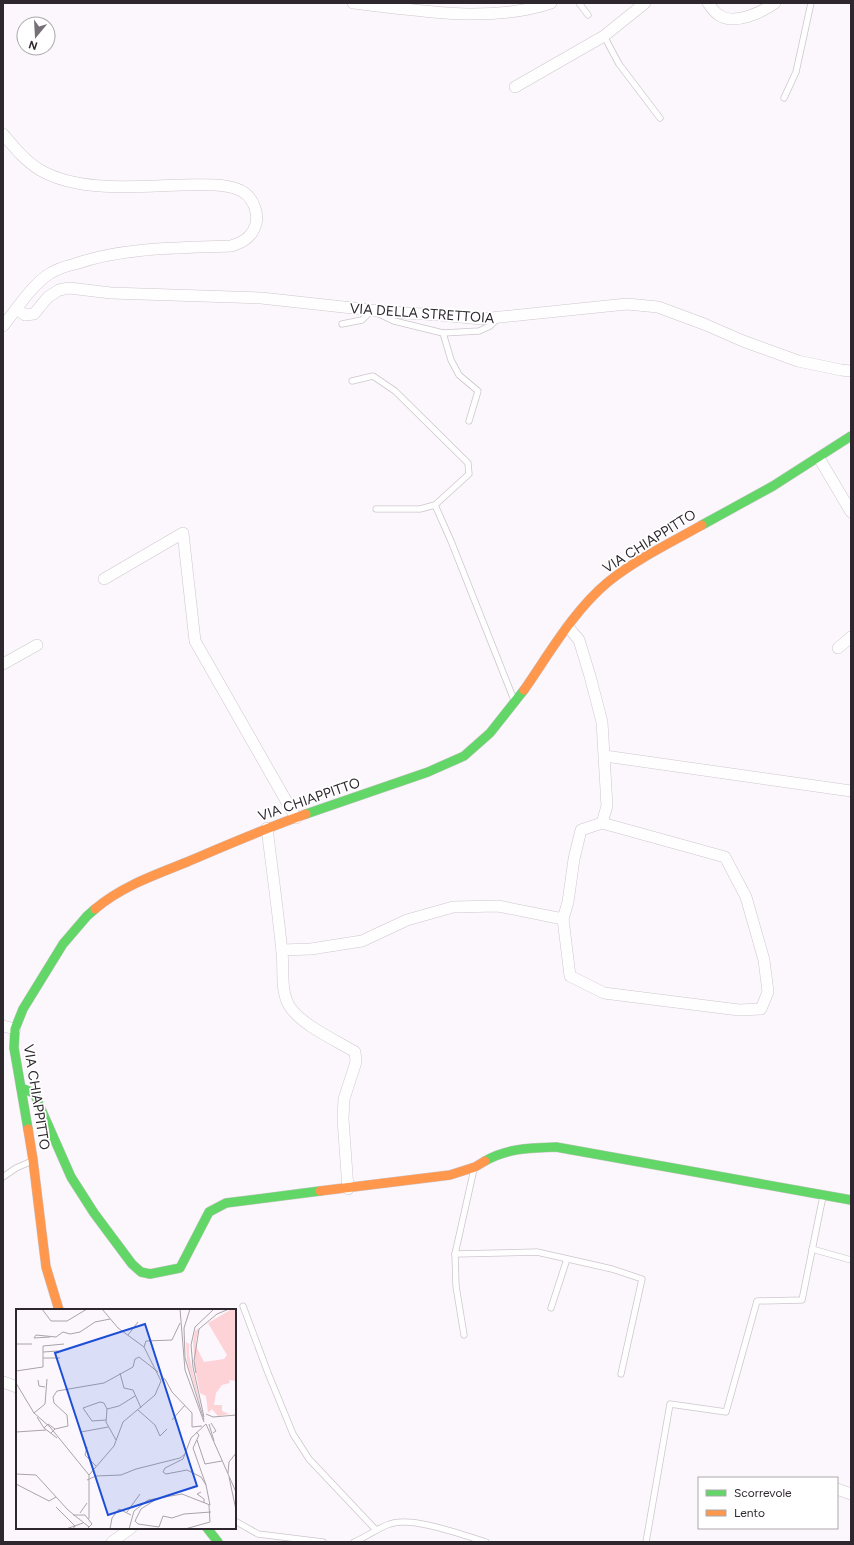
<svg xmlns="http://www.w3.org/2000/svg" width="854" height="1545" viewBox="0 0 854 1545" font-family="Figtree,sans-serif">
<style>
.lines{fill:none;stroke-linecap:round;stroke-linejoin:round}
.lane-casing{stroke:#cdc7cc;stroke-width:7}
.street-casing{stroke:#cdc7cc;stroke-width:12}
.fast-casing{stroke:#cdc7cc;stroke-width:10}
.slow-casing{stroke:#cdc7cc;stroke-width:10}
.lane{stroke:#fffeff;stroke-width:5.5}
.street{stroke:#fffeff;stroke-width:11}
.fast{stroke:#63d668;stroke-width:9}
.slow{stroke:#ff974d;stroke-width:9}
.labels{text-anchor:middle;stroke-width:3.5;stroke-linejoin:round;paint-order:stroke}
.street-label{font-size:14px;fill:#2e282e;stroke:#fff}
.inset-road{fill:none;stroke:#aaa4aa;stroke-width:1}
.view{fill:#1d4ed8;fill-opacity:0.15;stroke:#1d4ed8;stroke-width:2}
.inset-edge{fill:none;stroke:#2e282e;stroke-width:2}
</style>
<rect width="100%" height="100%" fill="#fcf7fc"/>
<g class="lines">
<defs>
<g id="lane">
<path d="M579,3L588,15"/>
<path d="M604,36L619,64L660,118"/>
<path d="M784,98L796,72L811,3"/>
<path d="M379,314L394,321L443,333L479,331L490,326L497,319"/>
<path d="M342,324L362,320L371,311"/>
<path d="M443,333L451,360L459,375L478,391L469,421"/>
<path d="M352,381L373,376L395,391L468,463L469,474L435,505L451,541L514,700"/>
<path d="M376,509H420L435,505"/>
<path d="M474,1169L455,1254L537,1252L612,1269L642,1279L621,1374"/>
<path d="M3,1177L16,1168L32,1161"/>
<path d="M812,1249L851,1260"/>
<path d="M455,1254L456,1286L464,1335"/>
<path d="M243,1306L268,1373L293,1434L309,1459L376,1530"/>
<path d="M551,1308L567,1259"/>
<path d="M235,1521L258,1534L323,1542"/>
<path d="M354,1542C367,1537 377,1528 390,1524C412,1516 463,1535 486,1542"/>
<path d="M646,1542L670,1404L726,1412L757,1301L802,1300L823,1196"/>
</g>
<g id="street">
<path d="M353,3C417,10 488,24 551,3"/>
<path d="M708,3C711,7 714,12 719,15C734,26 762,12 775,3"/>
<path d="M515,87L604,36L645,3"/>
<path d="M3,134C14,147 25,161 40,170C80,193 138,186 183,185C200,185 220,183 237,189C253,194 262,216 253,231C248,240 240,243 231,246C180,248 123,247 75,264C66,266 57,269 49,274C32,285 16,310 3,326"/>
<path d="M17,309L25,315L34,314L48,297L59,290L69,288L111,293L261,298L389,312L440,315L481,319L627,304L658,307L704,324L743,341L798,361L841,370L851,371"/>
<path d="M819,458L851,512"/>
<path d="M104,579L183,533L195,641L296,818"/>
<path d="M838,648L851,637"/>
<path d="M3,664L37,645"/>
<path d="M605,756L851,791"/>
<path d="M267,828C272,869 278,911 282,953C284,969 280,992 290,1007C302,1025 335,1040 355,1052L356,1062L344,1099L343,1119L348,1189"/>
<path d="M563,919L570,976L604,993L739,1010L761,1009L768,992L764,960L746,897L725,857L602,823"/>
<path d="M282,950L311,949L362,941L407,920L453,907L498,906L563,919L568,902L574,859L581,830L602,823L607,806L602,722L590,676L579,640L568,627"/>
<path d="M3,1026L15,1029"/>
<path d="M3,1382L17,1387"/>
<path d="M837,1489L851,1494"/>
<path d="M112,1542L131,1528"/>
</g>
<g id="fast">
<path d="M702,525L773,486L851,436"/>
<path d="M306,814L428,772L464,756L490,733L524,690"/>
<path d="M21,1088L34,1093L71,1177L94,1213L132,1264L141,1272L150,1274L180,1268L209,1212L226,1203L320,1191"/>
<path d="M28,1129L14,1048L15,1029L23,1009L63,944L87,916L95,909"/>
<path d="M485,1161C507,1148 531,1148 556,1147L851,1200"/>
<path d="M207,1528L218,1542"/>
</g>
<g id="slow">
<path d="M524,690C549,654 574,610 608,582C635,560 672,542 702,525"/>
<path d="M95,909C122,886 155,875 187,862C227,845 266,828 306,814"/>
<path d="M28,1129L33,1160L46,1267L59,1310"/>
<path d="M320,1191L450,1175L475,1167L485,1161"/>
</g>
</defs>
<use href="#lane" class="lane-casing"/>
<use href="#street" class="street-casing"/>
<use href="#fast" class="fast-casing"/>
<use href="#slow" class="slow-casing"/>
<use href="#lane" class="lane"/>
<use href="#street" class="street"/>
<use href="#fast" class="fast"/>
<use href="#slow" class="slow"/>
</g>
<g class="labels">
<g class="street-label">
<text transform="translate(422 313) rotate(4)" y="5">VIA DELLA STRETTOIA</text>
<text transform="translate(649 541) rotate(-32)" y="5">VIA CHIAPPITTO</text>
<text transform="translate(309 799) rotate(-19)" y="5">VIA CHIAPPITTO</text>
<text transform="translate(37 1097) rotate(81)" y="5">VIA CHIAPPITTO</text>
</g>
</g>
<g transform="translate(16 1309)">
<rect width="220" height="220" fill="#fcf7fc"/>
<path d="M216,0H220V72L213,71L214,74L206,76L200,84L198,96H206V102L213,105L202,107L196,100L192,104L190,87L184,84L179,60L177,32L179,22L183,19L180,31L181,39L188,53L208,50L211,46L192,14ZM170,33L173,35V46L186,102L171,52Z" fill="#fdd3d7"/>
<path class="inset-road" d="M26,0L35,12H51L71,0M164,0L169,61L188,113M174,0L168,19L169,49L188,111M112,26L122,13M34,28L18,29L20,26L40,28L47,23L54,25L64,23L79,13L94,10M0,35H16M128,38L130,32L156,31L164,14M27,43L42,42M27,49H44M0,62L27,58V37L48,35M104,64L108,79L117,81L125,99M180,64L178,52L183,20L201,5L213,0M145,69L149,70L156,83L176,104V118L186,117M22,71L23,77L29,78M0,74L18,104L34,118L73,166M122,101L139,116L144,127L151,120M18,104L29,95L31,70M190,105L197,108L220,106M21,108L28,119L41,129M188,108L177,58L175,36L179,18L198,0M90,111L76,112L67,99L84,93L88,94L91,100M156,111L169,96M195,114L200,122L197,124M190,115L220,183M193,115L198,132M28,119L32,115L39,120M0,123L30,121M65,123L92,118M180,123L183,126L177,139L190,176M35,124L39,120L52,117L51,106L38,94L37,88L41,82L88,74L117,58L119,50L123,48L142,63M100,131L90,113L91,100L103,97L119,87M181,131L189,155L206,152M71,138L69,146L80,157M212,164L213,153L220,144M0,165L20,166L52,201L73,218M213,168L220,201M71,171L80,167L105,166L120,160L164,149L169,145M0,175L33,192L40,188M185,183L181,185L188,190V194M139,191L125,200L119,212L122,215L143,218M40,198L59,217L57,220M111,203L124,185M64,204L71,194M57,206H69L76,215L71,220M73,210V166L98,137L107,113L139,86L145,72L128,38L102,19L86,0M143,218L147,207L156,209L168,205L195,203M50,220L67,214M94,220L96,209L103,200L115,206M113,220L118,202L132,191L166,185L194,196L190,176L185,168L171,161L150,165L147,163L149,159L167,150L175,129L190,115M169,220L194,213L193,196"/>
<path class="view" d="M129,15L181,177L92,206L39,44Z"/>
<rect width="220" height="220" class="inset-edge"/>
</g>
<rect width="854" height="1545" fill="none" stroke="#2e282e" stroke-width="8"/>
<rect x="698" y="1477" width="140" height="52" fill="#ffffff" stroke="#aba9ab"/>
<rect x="706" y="1490" width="20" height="6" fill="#63d668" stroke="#aba9ab"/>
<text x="734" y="1497" font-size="12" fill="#2e282e">Scorrevole</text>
<rect x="706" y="1510" width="20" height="6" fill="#ff974d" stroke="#aba9ab"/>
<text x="734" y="1517" font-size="12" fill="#2e282e">Lento</text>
<g transform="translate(36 36) rotate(198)"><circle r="19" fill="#ffffff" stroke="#aba9ab"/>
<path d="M0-3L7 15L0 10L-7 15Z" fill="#767076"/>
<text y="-6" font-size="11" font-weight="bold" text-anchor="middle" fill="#2e282e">N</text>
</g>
</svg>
